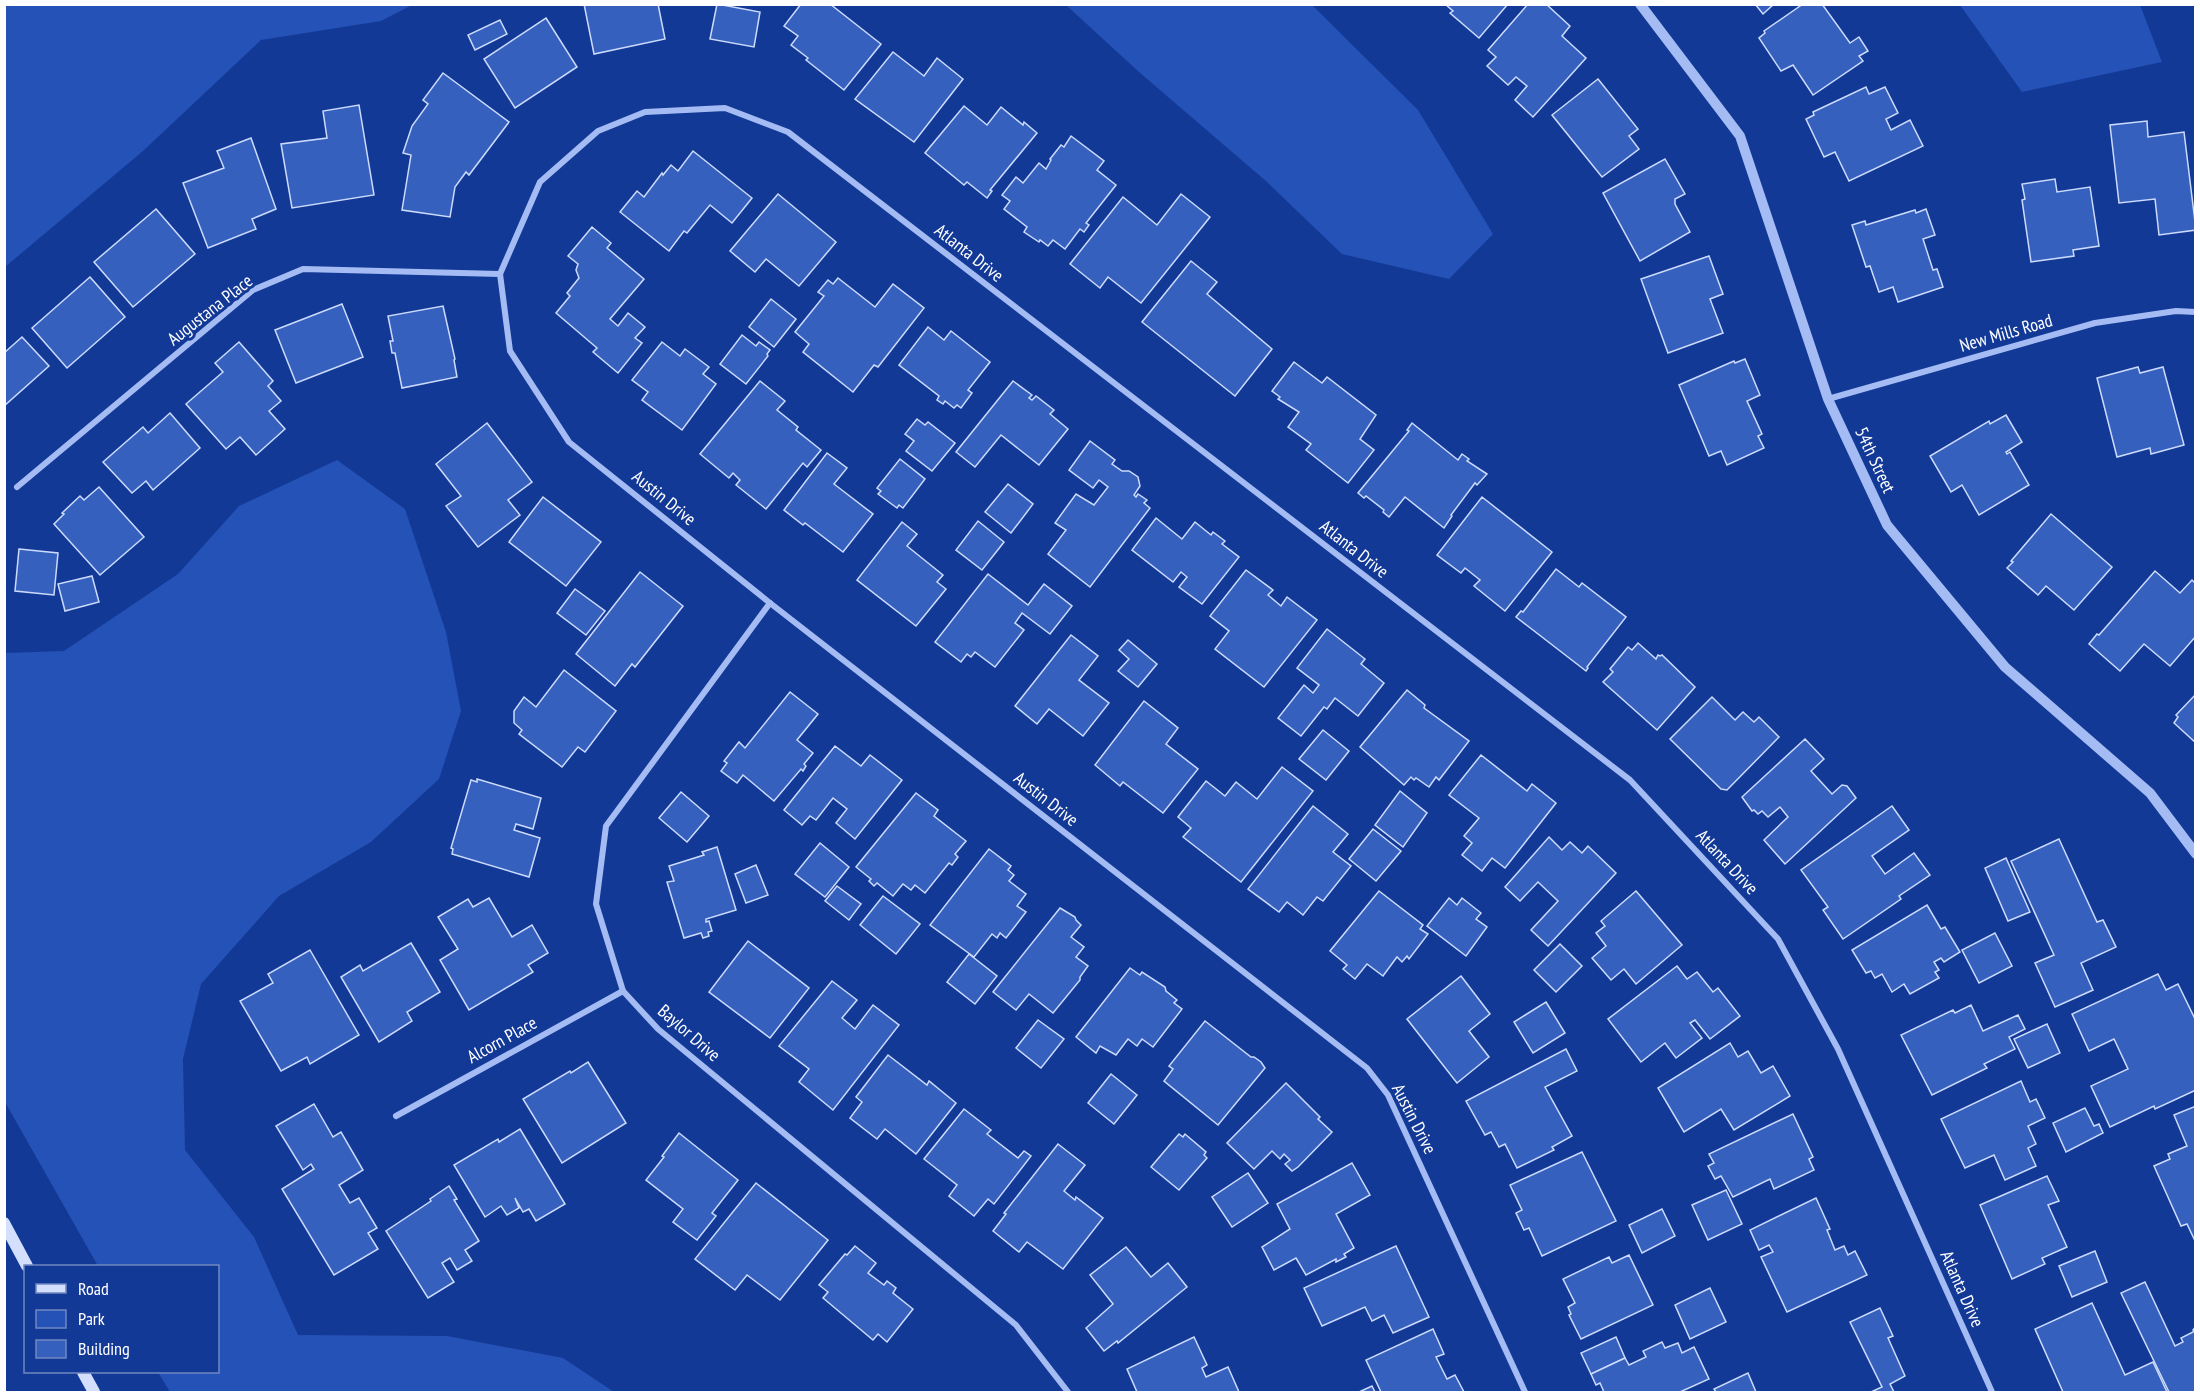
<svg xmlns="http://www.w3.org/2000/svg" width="2200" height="1397" viewBox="0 0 2200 1397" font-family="'PT Sans Narrow',sans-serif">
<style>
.green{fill:#2552b6}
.building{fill:#3660bd;stroke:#ccdbfd;stroke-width:1.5}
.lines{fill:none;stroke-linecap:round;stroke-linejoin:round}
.minor{stroke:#a4bcf3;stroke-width:6}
.tertiary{stroke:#a4bcf3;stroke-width:10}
.secondary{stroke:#d3dffd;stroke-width:12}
.labels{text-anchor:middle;stroke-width:6;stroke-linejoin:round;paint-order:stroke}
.street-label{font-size:18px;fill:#fff;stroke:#133997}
</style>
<rect width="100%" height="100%" fill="#133997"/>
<g class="green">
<path d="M5,4H412V5L381,21L261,40L143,151L5,267Z"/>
<path d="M1066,5H1312L1418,110L1493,234L1449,279L1342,254L1267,182L1139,72Z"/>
<path d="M1960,5H2140L2162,62L2022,92Z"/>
<path d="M337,460L405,509L446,632L461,711L439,779L371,842L279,896L201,984L183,1059L185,1150L254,1237L298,1335L447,1336L563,1358L614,1392H170L158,1372H218V1266H98L5,1102V653L64,651L178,574L239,506Z"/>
</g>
<g class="building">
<path d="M584,4H658L665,39L594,54Z"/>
<path d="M717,4L760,12L754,47L710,39Z"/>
<path d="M801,4H830L881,44L844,90L806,60L808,58L791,45L798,36L784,26Z"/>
<path d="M1445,4H1508L1479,38L1450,13L1453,11Z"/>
<path d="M1528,4H1546L1570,26L1562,36L1586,58L1533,117L1515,100L1527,86L1516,77L1508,85L1487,66L1496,57L1488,50Z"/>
<path d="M1755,4H1774L1763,14Z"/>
<path d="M1803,4H1822L1850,43L1859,37L1868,51L1859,56L1863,61L1813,95L1793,65L1781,71L1759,38L1765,33L1764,31Z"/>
<path d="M546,18L577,67L515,108L484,59Z"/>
<path d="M500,20L507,34L475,50L468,35Z"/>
<path d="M893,52L924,76L937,58L963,79L914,142L855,99Z"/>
<path d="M443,73L509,122L469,175L466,172L455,187L450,217L402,210L411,155L403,153L412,126L428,104L423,100Z"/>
<path d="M1598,79L1638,129L1629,136L1639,149L1602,177L1552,115Z"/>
<path d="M1866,87L1869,94L1885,87L1898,113L1886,119L1891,130L1910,120L1923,146L1849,181L1835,152L1824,157L1806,119L1814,115L1813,112Z"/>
<path d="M359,105L374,195L292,208L281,144L327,138L323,111Z"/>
<path d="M964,106L987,125L1001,107L1023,125L1024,122L1037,133L990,190L992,191L987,198L967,182L964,185L925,153Z"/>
<path d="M2147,121L2148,137L2184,132L2196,230L2159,235L2155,199L2119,203L2110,125Z"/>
<path d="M1071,136L1104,161L1097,170L1116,185L1086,223L1089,225L1084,232L1080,229L1065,249L1053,240L1048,246L1040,240L1039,242L1024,232L1027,227L1004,209L1010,201L1002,195L1016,177L1023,183L1039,163L1046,169L1051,160L1050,159L1061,145L1064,147Z"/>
<path d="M251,138L276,209L252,219L256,229L208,248L183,183L224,168L217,151Z"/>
<path d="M693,151L752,198L732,223L710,205L687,233L684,231L669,251L620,212L637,191L644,197L662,173L663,175L671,165L678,171Z"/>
<path d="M1665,159L1685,194L1675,199V204L1690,232L1640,261L1603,193Z"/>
<path d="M2055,179L2057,192L2090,187L2099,246L2073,250L2074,256L2031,262L2022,200L2025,199L2022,184Z"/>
<path d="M778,194L836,242L799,286L766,259L755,272L730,251Z"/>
<path d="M1181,194L1210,217L1141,303L1108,277L1100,288L1070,264L1123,197L1157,225Z"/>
<path d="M156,209L195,254L133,307L94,262Z"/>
<path d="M1926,209L1935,235L1923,239L1933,270L1937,269L1943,287L1898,302L1893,287L1879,292L1870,266L1866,267L1852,225L1865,221L1866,225L1915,210L1916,213Z"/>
<path d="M592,227L611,243L607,248L644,279L610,319L618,326L628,313L645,327L635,338L642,343L618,373L593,352L597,348L556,313L570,296L567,293L579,278L576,270L578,264L568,256Z"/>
<path d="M1709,256L1723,294L1710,299L1723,333L1668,353L1641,279Z"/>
<path d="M1191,261L1217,282L1207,294L1272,349L1235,396L1142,322Z"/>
<path d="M90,277L125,317L67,368L32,328Z"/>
<path d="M838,278L875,307L893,284L924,308L878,367L874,365L853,392L803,352L809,344L795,332L824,296L818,292L828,280L833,284Z"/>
<path d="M771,299L796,319L774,347L749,327Z"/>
<path d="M342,304L363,357L296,383L275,330Z"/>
<path d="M443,306L455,359L454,360L457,377L402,388L395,353H392L390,341H393L388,316Z"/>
<path d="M928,327L944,340L951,331L990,362L968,390L972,393L961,408L957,405L954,408L945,401L943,404L937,400L939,396L899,365Z"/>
<path d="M742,335L756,346L759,342L770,350L767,354L768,356L746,384L720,364Z"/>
<path d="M22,337L49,366L4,406V353Z"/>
<path d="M239,342L273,381L268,386L281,401L269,411L285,429L256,455L240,437L226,449L186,404L223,372L215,363Z"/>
<path d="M662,342L680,356L685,349L709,367L703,374L716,384L682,430L642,400L648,392L632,380Z"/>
<path d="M1745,359L1760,395L1747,401L1762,434L1758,436L1764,448L1727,465L1721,451L1709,456L1679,385L1734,361L1735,363Z"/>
<path d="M1294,362L1322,383L1327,377L1376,415L1360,439L1374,450L1348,483L1306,450L1311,444L1288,427L1299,412L1278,399L1280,397L1272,391Z"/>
<path d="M2138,367L2140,373L2163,367L2184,445L2151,454L2150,448L2117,457L2097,378Z"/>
<path d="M760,381L785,401L777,410L798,427L796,430L821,450L807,467L803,463L766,509L736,485L740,480L733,473L729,478L700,454Z"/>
<path d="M1013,381L1032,395L1029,398L1032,400L1036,396L1054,410L1050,414L1068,429L1039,465L1001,435L975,467L956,452Z"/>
<path d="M170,413L200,448L153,490L146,481L132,493L103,462L143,427L148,433Z"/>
<path d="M2006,415L2022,442L2006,452L2007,454L2010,452L2029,485L1979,515L1962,485L1951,492L1930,456L1989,421L1990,424Z"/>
<path d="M917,419L925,425L928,422L955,443L932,471L906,451L914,441L905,434Z"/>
<path d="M487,423L532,482L508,500L520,515L478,547L446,506L461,496L436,464Z"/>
<path d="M1412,423L1458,460L1462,454L1469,459L1467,461L1487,474L1477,485L1475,483L1451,515L1452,516L1444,528L1405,497L1389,517L1383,512L1384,510L1366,496L1364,498L1358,493L1409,431L1407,430Z"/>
<path d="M1090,441L1115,460L1112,464L1122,471H1129L1138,477L1140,486L1134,495L1136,497L1138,494L1147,500L1144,503L1150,508L1090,587L1048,554L1066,530L1055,523L1076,494L1094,505L1108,487L1099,480L1093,488L1069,470Z"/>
<path d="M827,453L847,468L834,484L873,514L843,552L805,523L803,525L784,510Z"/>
<path d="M900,459L925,479L903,508L899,505L897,508L878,494L881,491L877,488Z"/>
<path d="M1008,484L1033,504L1011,533L985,512Z"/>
<path d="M99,487L144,537L100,575L54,524L64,514L62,513L80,496L84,500Z"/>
<path d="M543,497L601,542L566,586L509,542Z"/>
<path d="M1482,497L1552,552L1505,611L1474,586L1480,580L1465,568L1461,573L1437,555Z"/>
<path d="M2051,514L2112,567L2074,610L2046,586L2038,595L2007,568L2013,562L2011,561Z"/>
<path d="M1156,518L1182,539L1195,522L1211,535L1213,532L1225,541L1222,544L1239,557L1202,604L1179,587L1187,577L1181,572L1173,582L1132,550Z"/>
<path d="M978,521L1004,542L982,570L956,550Z"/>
<path d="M902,522L917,534L907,546L943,575L937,582L946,589L916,626L857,580Z"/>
<path d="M19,549L58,553L54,595L15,591Z"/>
<path d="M1556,569L1579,587L1582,583L1626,617L1587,667L1588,668L1586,671L1516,617L1521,611L1523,612Z"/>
<path d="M1246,570L1273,590L1268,595L1281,606L1287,597L1317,620L1264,687L1215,649L1229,631L1210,616Z"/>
<path d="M2155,571L2180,593L2192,580L2196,584V636L2170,666L2144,644L2120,671L2089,644L2097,634L2099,635Z"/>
<path d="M640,572L683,606L635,667L632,664L615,686L576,654Z"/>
<path d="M988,574L1028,605L1044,584L1072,606L1050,634L1022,613L1015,623L1024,630L995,667L975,652L971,657L967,654L961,662L935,642Z"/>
<path d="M92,576L99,602L65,611L58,584Z"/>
<path d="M575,589L605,611L586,635L557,613Z"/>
<path d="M1327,629L1365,659L1361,664L1384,683L1358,716L1335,698L1327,709L1324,707L1301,736L1278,718L1304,685L1313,693L1319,685L1297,668Z"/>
<path d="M1071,635L1098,656L1079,680L1109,703L1083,736L1049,709L1037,724L1015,706Z"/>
<path d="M1128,640L1157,664L1138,687L1118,671L1129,659L1119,650Z"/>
<path d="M1638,643L1656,659L1658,655L1660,656L1662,655L1695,687L1657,730L1603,682L1613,672L1610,669L1628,647L1632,650Z"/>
<path d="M564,670L616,711L585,752L578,747L562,767L519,734L522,730L514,723V711L524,697L536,707Z"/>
<path d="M1407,690L1425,705L1424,708L1469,741L1439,780L1436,777L1429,787L1416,778L1414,780L1411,777L1404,785L1360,747Z"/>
<path d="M790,692L818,714L797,740L813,753L804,764L806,766L803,771L801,769L774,801L743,775L737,783L721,771L727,763L724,761L739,742L745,748Z"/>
<path d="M2196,694V743L2174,723L2178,717L2176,715Z"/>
<path d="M1712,697L1735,720L1743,712L1754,722L1759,717L1779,737L1727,790L1721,789L1670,739Z"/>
<path d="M1144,701L1178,728L1166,744L1198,769L1163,813L1123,782L1120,786L1095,765Z"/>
<path d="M1323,730L1349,751L1326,780L1299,759Z"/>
<path d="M1805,739L1824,759L1811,771L1832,794L1842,785L1847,786L1856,798L1785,864L1764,840L1788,817L1780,807L1768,817L1762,811L1758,814L1754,810L1752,811L1742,797Z"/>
<path d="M835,746L861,766L870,755L902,780L855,839L836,823L847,809L833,798L816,820L810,816L802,825L784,810Z"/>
<path d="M1481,755L1527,791L1532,784L1556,803L1505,868L1492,858L1482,871L1462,855L1472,843L1464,836L1479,818L1449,795Z"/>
<path d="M1282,767L1313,791L1241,882L1183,837L1191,828L1178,817L1206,781L1225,796L1236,782L1257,799Z"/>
<path d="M477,779L541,798L533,829L516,824L514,830L540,838L529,877L452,854L453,849L451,848L471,780L477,782Z"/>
<path d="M1400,791L1427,813L1403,847L1375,825Z"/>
<path d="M681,792L709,816L687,842L659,818Z"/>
<path d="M916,793L938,810L934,816L966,841L955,854L958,857L952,865L949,863L925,893L915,885L911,890L903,884L893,896L877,883L874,886L869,881L871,879L856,867Z"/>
<path d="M1313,806L1348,834L1333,852L1351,866L1323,901L1317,897L1303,915L1287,902L1279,912L1248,889Z"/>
<path d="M1892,806L1909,830L1872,856L1885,874L1914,853L1930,875L1899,896L1901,899L1843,939L1823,910L1828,907L1801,870Z"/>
<path d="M1373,829L1401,851L1376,881L1349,859Z"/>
<path d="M1549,837L1562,850L1570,842L1582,853L1588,846L1616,873L1548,946L1531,930L1558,901L1538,882L1520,901L1505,887Z"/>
<path d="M2059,839L2097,922L2103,920L2116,947L2081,963L2093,990L2055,1007L2035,963L2054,955L2011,861Z"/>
<path d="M820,843L849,867L825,897L795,874Z"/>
<path d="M717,847L736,910L706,919V922L709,921L712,931L708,932L709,936L703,938L701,933L684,938L667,882L674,881L669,866L704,855L702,852Z"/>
<path d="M989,849L1011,866L1008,870L1014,875L1009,881L1026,894L1017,906L1026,912L1006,938L1000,933L997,938L992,934L974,957L930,925Z"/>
<path d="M2006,858L2030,912L2008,921L1985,868Z"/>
<path d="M756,865L768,895L746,903L735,874Z"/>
<path d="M837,886L861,904L849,920L825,901Z"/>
<path d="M1379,891L1423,925L1420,929L1428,934L1409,959L1407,956L1402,962L1397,957L1383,976L1367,964L1355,979L1343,969L1347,965L1330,951Z"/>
<path d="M1636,891L1682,945L1636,984L1624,969L1611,980L1592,958L1606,946L1596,933L1605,926L1601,921Z"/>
<path d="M883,896L920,924L896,954L860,925Z"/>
<path d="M489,898L512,937L532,925L548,953L528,965L533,972L469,1010L440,960L458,949L438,917L468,899L473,907Z"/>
<path d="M1449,898L1457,905L1462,898L1481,913L1476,919L1487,927L1466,956L1427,926Z"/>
<path d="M1927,905L1941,929L1945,927L1960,952L1944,962L1941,958L1934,962L1939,970L1935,972L1939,978L1910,994L1904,984L1892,992L1882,974L1875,978L1871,971L1866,973L1852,950Z"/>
<path d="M1060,908L1075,917L1076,920L1081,925L1071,937L1084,947L1076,957L1088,966L1080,977V980L1053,1013L1029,994L1016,1010L993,992Z"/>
<path d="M1995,933L2012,966L1979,983L1962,950Z"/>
<path d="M748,941L809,988L770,1038L709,992Z"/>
<path d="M411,943L440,992L407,1012L412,1021L379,1042L341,977L360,965L363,971Z"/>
<path d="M1560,944L1582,966L1556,992L1534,970Z"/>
<path d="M310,950L359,1035L310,1064L307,1057L281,1071L240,1001L273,983L268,974Z"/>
<path d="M969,954L997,976L975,1004L947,982Z"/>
<path d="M1677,966L1687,979L1697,972L1713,992L1718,988L1740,1016L1710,1039L1695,1020L1690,1023L1702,1038L1676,1058L1665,1043L1641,1062L1608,1019Z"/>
<path d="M1130,968L1140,975L1142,972L1165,987L1166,991L1177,1000L1174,1003L1182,1009L1153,1047L1142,1039L1137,1046L1128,1039L1116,1055L1100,1046L1096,1053L1076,1037Z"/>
<path d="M2158,974L2166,990L2178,984L2196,1021V1090L2155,1109L2154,1106L2110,1127L2091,1086L2128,1069L2114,1039L2089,1051L2072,1014Z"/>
<path d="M1461,976L1490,1014L1469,1031L1489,1057L1457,1083L1407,1019Z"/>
<path d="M832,981L857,1000L842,1018L855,1029L873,1005L899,1025L833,1110L799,1082L809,1069L779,1046Z"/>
<path d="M1546,1002L1565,1033L1533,1053L1514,1022Z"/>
<path d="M1971,1005L1983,1031L2018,1015L2025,1029L2009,1037L2015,1049L1984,1064L1987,1068L1932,1095L1901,1035L1953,1010L1955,1013Z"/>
<path d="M1038,1020L1064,1039L1041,1068L1016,1048Z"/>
<path d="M1205,1021L1251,1057H1254L1261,1062L1265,1068L1218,1125L1164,1081L1173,1069L1169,1066Z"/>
<path d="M2047,1024L2060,1053L2028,1068L2014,1039Z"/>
<path d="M1730,1043L1738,1057L1748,1051L1761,1073L1773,1066L1790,1096L1734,1130L1721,1109L1684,1132L1658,1088Z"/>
<path d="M1566,1049L1577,1071L1545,1087L1572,1136L1552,1147L1554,1150L1517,1168L1505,1144L1499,1147L1491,1132L1485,1135L1466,1101Z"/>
<path d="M888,1055L927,1085L929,1081L956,1103L916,1154L885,1129L877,1139L850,1118L862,1102L856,1097Z"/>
<path d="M588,1062L626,1123L562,1163L523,1099L570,1071L571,1073Z"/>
<path d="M1111,1074L1137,1095L1114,1124L1088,1103Z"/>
<path d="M2021,1081L2030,1102L2036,1099L2045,1118L2028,1126L2036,1144L2028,1148L2036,1166L2005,1180L1994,1155L1965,1168L1941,1119Z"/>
<path d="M1286,1083L1320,1117L1318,1119L1332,1132L1298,1167L1292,1171L1285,1164L1290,1160L1284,1154L1280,1159L1272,1151L1254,1169L1227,1143Z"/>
<path d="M314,1104L333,1137L341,1132L363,1170L339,1185L350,1203L359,1198L377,1228L368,1233L378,1249L334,1275L282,1189L314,1169L311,1164L303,1170L276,1126Z"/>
<path d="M2196,1106V1243L2187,1224L2181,1226L2154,1166L2170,1159L2168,1154L2187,1146L2174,1115Z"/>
<path d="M2085,1108L2094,1126L2099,1124L2103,1133L2066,1152L2053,1123Z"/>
<path d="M964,1109L991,1130L987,1134L1018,1158L1024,1151L1031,1156L994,1204L988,1199L974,1216L949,1196L957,1185L924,1159Z"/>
<path d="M1793,1114L1813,1157L1809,1159L1814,1170L1774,1189L1770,1179L1733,1197L1721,1176L1715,1179L1708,1166L1714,1163L1709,1154Z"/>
<path d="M520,1129L565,1204L536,1221L529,1209L523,1212L515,1198L519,1208L507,1215L501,1206L485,1217L454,1165L498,1139L499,1142Z"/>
<path d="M679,1133L738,1180L712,1213L716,1216L697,1240L673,1222L683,1209L646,1180L664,1157L662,1156Z"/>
<path d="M1179,1134L1183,1137L1185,1134L1206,1152L1204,1155L1207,1158L1179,1190L1151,1167Z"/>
<path d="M1058,1144L1085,1165L1064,1191L1075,1200L1076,1197L1103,1218L1063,1269L1027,1242L1019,1252L993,1231L1006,1214L1004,1213Z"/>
<path d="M1582,1152L1616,1221L1542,1256L1529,1228L1524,1230L1516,1213L1522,1210L1510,1185Z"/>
<path d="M1352,1163L1370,1195L1336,1214L1354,1248L1344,1254L1346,1257L1336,1262V1259L1306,1275L1296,1258L1274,1270L1262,1247L1290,1229L1277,1204Z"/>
<path d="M1248,1173L1268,1203L1232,1227L1212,1197Z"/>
<path d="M2047,1176L2059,1201L2048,1205L2067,1247L2042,1258L2045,1264L2012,1279L1980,1205Z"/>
<path d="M756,1183L828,1240L780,1300L747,1275L735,1290L695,1259Z"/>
<path d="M449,1186L457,1199L454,1200L479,1241L465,1250L472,1261L457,1270L450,1258L442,1263L454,1282L428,1298L386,1231L431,1201L430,1199Z"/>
<path d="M1726,1190L1742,1224L1708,1240L1692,1205Z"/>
<path d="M1816,1198L1830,1229L1827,1230L1835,1250L1844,1246L1848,1255L1855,1251L1867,1275L1787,1312L1761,1257L1773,1252L1769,1245L1759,1250L1750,1230Z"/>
<path d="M1662,1209L1675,1236L1642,1253L1629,1225Z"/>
<path d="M855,1246L876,1263L868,1273L884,1285L887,1281L896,1288L893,1293L913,1309L887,1342L878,1334L873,1340L823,1298L828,1292L819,1285L845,1254L847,1255Z"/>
<path d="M1396,1246L1429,1317L1393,1333L1384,1315L1372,1321L1365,1307L1322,1326L1304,1288Z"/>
<path d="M1126,1247L1151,1277L1168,1263L1187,1287L1118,1343L1117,1341L1104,1351L1086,1328L1113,1304L1090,1275Z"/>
<path d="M2095,1251L2107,1282L2072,1297L2059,1266Z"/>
<path d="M1629,1255L1653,1305L1581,1339L1569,1315L1571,1314L1568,1307L1575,1303L1563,1279L1609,1257L1612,1263Z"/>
<path d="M2145,1282L2175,1346L2183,1342L2181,1338L2195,1331L2193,1330L2196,1326V1392H2169L2121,1293Z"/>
<path d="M1710,1288L1726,1322L1690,1339L1675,1305Z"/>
<path d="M2092,1303L2125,1375L2153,1362L2167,1392H2063L2035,1329Z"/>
<path d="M1880,1308L1893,1336L1888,1338L1905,1376L1890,1384L1894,1392H1871L1882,1387L1850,1322Z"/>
<path d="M1433,1329L1444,1354L1436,1357L1447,1379L1455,1375L1464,1392H1381L1366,1360Z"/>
<path d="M1194,1337L1207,1365L1202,1368L1206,1377L1228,1367L1239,1392H1137L1127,1369Z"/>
<path d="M1616,1337L1625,1358L1591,1374L1581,1353Z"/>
<path d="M1662,1342L1665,1348L1678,1343L1682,1353L1694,1347L1709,1379L1680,1392H1604L1600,1383L1596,1385L1591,1374L1625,1358L1629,1365L1646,1357L1643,1351Z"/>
<path d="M1748,1373L1756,1392H1716L1714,1389Z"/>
<path d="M1372,1386L1375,1392H1359Z"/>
</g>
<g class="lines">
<g class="minor">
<path d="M500,274L540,182L598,131L645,112L725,108L788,132L1630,780L1778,939L1838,1049L1992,1392"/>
<path d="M500,274L510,351L569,442L770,603L1367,1068L1388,1095L1525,1392"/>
<path d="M1828,399L2095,323L2176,311L2196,312"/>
<path d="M17,487L253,290L303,269L500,274"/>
<path d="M770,603L606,826L596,904L623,991L658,1029L1016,1325L1068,1392"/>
<path d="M396,1116L623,991"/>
</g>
<path class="tertiary" d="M1640,4L1740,136L1828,399L1887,525L2005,667L2150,793L2196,854"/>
<g class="secondary">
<path d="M4,1223L27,1266"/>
<path d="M83,1372L94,1392"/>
</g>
</g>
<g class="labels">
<g class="street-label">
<text transform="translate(969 253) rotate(38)" y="6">Atlanta Drive</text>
<text transform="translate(210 310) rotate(-38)" y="6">Augustana Place</text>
<text transform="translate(2006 333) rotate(-16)" y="6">New Mills Road</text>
<text transform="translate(1875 460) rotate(65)" y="6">54th Street</text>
<text transform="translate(664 498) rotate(39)" y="6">Austin Drive</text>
<text transform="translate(1354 549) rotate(38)" y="6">Atlanta Drive</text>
<text transform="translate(1046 799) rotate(38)" y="6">Austin Drive</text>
<text transform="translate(1727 862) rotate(47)" y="6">Atlanta Drive</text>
<text transform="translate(689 1033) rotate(41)" y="6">Baylor Drive</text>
<text transform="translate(502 1040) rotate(-29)" y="6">Alcorn Place</text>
<text transform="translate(1414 1119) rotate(63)" y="6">Austin Drive</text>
<text transform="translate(1962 1289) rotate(66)" y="6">Atlanta Drive</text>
</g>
</g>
<rect width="2200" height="1397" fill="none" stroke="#ffffff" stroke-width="12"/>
<rect x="24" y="1265" width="195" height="108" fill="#133997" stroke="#7188c1" stroke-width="1.5"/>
<rect x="36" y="1284" width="30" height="9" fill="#d3dffd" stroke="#7188c1" stroke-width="1.5"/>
<text x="78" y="1295" font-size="18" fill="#ffffff">Road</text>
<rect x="36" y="1310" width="30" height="18" fill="#2552b6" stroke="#7188c1" stroke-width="1.5"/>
<text x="78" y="1325" font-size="18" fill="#ffffff">Park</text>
<rect x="36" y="1340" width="30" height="18" fill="#3660bd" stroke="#7188c1" stroke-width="1.5"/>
<text x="78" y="1355" font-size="18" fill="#ffffff">Building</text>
</svg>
